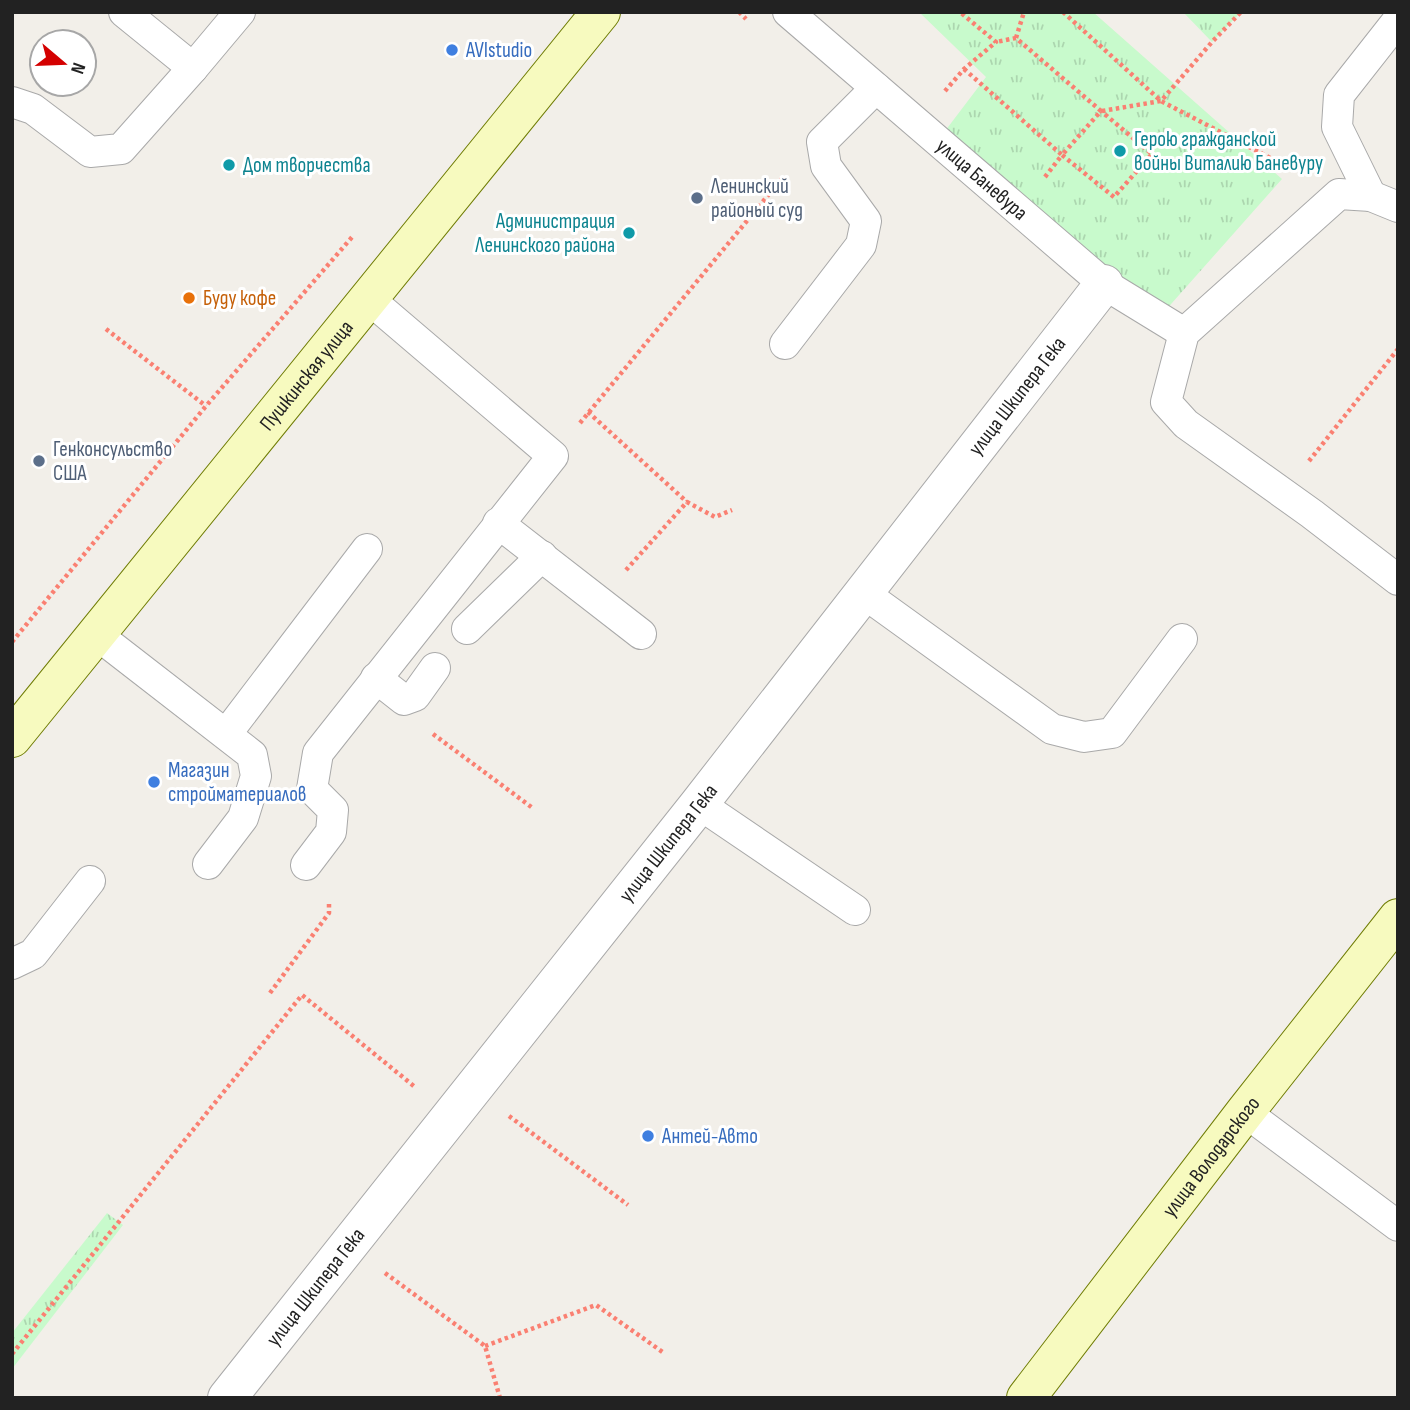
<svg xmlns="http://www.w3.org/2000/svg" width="1410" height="1410" viewBox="0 0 1410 1410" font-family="'Sofia Sans Condensed',sans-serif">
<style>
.park{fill:url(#park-tufts)}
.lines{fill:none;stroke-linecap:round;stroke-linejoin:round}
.lane-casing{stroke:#a9a9a9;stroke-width:32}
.street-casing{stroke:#a9a9a9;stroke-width:40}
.secondary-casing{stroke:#707d05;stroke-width:40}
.path{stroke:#fa8072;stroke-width:4.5;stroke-dasharray:3.5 3.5;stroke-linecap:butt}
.lane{stroke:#fff;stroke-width:30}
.street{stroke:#fff;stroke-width:38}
.secondary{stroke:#f7fabf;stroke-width:38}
.shop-dot{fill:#3f7fe0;stroke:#fff;stroke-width:2.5}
.culture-dot{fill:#0f9aa8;stroke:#fff;stroke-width:2.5}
.service-dot{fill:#5c6f8a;stroke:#fff;stroke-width:2.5}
.food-dot{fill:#e8710a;stroke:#fff;stroke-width:2.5}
.labels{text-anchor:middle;stroke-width:6;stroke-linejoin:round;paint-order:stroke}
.shop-label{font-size:21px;fill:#366cbe;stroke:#fff;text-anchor:start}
.culture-label{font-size:21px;fill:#0d838f;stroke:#fff;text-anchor:start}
.street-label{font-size:21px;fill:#222;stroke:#fff}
.service-label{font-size:21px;fill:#4e5e75;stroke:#fff;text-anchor:start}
.food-label{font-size:21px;fill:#c56008;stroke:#fff;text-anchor:start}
</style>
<defs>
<pattern id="park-tufts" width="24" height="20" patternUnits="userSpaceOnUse" patternTransform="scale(1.75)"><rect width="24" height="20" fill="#c8facc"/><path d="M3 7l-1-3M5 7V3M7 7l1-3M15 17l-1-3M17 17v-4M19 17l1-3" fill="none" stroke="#acd6af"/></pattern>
</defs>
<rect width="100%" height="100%" fill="#f2efe9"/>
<g class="park">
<path d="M919,12H1093L1282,179L1156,321L942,135L986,77Z"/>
<path d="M1183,12H1241L1212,42Z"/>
<path d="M107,1213L123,1225L12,1369V1333Z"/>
</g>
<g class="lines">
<defs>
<g id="lane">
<path d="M124,12L193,68L240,12"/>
<path id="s1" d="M788,12L1104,284L1184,333"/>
<path d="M12,102L33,109L90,152L121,149L193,68"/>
<path d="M1371,196L1337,127L1339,95L1398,20"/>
<path d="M1398,207L1371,196L1339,194L1184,333L1166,402L1186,424L1312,514L1398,580"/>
<path d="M785,344L861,245L866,221L826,166L822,142L876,88"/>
<path d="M498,523L641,634"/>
<path d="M862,592L1052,729L1084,737L1112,733L1182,639"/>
<path d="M467,629L542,556"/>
<path d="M96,634L252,755L256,776L243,818L208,864"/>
<path d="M376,678L404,700L415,696L435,668"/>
<path d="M227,733L367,549"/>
<path d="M699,804L855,910"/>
<path d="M306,865L331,832L333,810L312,789L318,753L553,456L369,299"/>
<path d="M12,964L33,954L90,881"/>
<path d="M1245,1112L1398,1226"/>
</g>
<g id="street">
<path id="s2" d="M227,1398L699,804L1104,284"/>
</g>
<g id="secondary">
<path id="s3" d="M12,738L601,12"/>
<path id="s4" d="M1026,1398L1245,1112L1398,918"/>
</g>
</defs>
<use href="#lane" class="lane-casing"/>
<use href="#street" class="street-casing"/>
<use href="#secondary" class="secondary-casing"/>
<g class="path">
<path d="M739,12L746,19"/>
<path d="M1063,12L1161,101L1297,172"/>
<path d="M1016,38L1024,12"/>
<path d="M964,69L1062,155L1101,111L1016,38L996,42"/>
<path d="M945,91L964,69L996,42L960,12"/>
<path d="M1102,111L1161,101L1212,42L1241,12"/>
<path d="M1045,177L1062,155L1114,197L1152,154L1101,111"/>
<path d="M106,329L206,406"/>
<path d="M588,412L687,502"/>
<path d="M580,423L784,176"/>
<path d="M1309,461L1398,349"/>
<path d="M626,570L687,502L715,517L732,510"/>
<path d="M12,642L206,406L353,236"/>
<path d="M433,734L534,809"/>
<path d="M270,993L329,913V901"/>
<path d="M509,1116L628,1205"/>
<path d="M385,1273L485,1346L500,1398"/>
<path d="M485,1346L596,1305L664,1353"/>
<path d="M12,1354L302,995L415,1087"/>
</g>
<use href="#lane" class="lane"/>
<use href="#street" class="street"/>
<use href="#secondary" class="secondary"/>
</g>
<g class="shop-dot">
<circle cx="452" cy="50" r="7"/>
<circle cx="154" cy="782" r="7"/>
<circle cx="648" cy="1136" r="7"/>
</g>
<g class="culture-dot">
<circle cx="1120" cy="151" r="7"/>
<circle cx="229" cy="165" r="7"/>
<circle cx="629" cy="233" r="7"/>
</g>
<g class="service-dot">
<circle cx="697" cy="198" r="7"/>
<circle cx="39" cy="461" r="7"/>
</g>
<circle class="food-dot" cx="189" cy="298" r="7"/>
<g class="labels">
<g class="shop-label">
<text x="466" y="57">AVIstudio</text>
<text x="168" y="777">Магазин<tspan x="168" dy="24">стройматериалов</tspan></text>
<text x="662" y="1143">Антей-Авто</text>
</g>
<g class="culture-label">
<text x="1134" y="146">Герою гражданской<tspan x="1134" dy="24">войны Виталию Баневуру</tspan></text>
<text x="243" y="172">Дом творчества</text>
<text x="615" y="228" text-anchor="end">Администрация<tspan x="615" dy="24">Ленинского района</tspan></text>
</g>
<g class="street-label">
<text dy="7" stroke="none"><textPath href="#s1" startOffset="256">улица Баневура</textPath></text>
<text dy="7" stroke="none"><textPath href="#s3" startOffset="467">Пушкинская улица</textPath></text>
<text dy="7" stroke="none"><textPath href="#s2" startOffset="1276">улица Шкипера Гека</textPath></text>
<text dy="7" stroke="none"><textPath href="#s2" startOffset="709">улица Шкипера Гека</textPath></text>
<text dy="7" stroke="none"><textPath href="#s4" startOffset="304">улица Володарского</textPath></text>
<text dy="7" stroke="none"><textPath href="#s2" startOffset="142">улица Шкипера Гека</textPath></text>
</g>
<g class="service-label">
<text x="711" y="193">Ленинский<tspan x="711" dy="24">районый суд</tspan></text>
<text x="53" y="456">Генконсульство<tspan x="53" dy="24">США</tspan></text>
</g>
<g class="food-label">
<text x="203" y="305">Буду кофе</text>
</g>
</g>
<rect width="1410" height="1410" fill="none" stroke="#222222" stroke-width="28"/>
<g transform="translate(63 63) rotate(109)"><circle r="33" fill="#ffffff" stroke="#a7a7a7" stroke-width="2"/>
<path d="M0-5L12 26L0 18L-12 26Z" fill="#d40000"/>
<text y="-10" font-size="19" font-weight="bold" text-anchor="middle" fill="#222222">N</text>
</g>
</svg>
